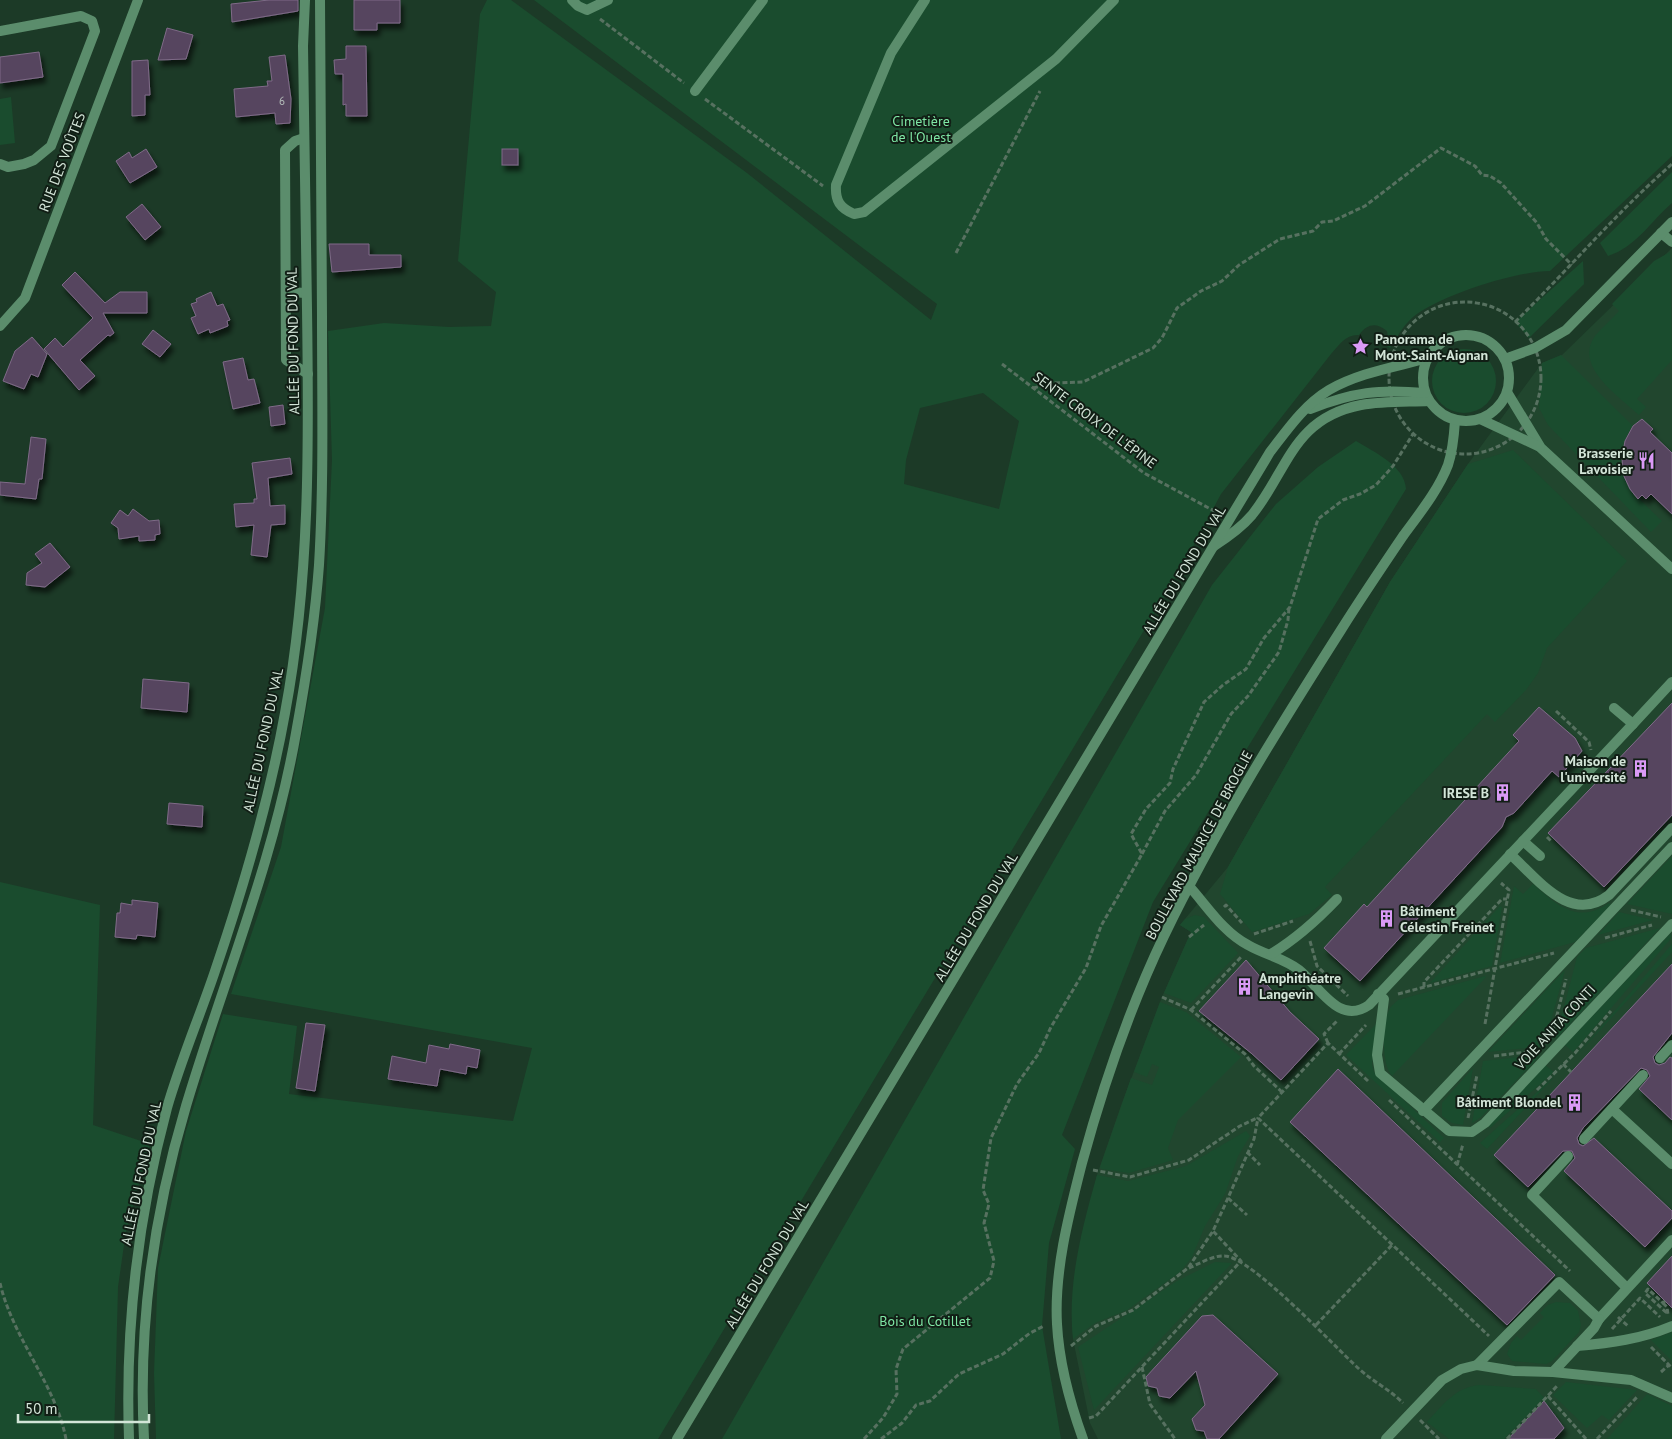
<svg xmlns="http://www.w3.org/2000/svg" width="1672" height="1439" viewBox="0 0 1672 1439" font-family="'PT Sans',sans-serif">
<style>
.built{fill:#21462e}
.green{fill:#1a4c2e;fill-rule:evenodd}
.building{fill:#57445f;stroke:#7f6b88;filter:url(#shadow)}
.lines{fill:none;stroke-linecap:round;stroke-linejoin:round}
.path{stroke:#577160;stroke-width:3;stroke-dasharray:5 2.5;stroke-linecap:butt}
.service{stroke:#5b8d6c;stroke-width:10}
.minor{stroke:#5b8d6c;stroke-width:10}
.tertiary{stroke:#5b8d6c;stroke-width:10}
.labels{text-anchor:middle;stroke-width:4;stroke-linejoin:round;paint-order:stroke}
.number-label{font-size:11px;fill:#b4bdba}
.park-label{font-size:14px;fill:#7fe7a5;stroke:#111e15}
.street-label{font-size:14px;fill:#d3e5d8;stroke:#111e15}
.poi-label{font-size:14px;font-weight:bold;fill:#d3e5d8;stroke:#111e15;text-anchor:end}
</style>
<defs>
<filter id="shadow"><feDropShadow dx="3" dy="5.5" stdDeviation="2.5" flood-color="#0009"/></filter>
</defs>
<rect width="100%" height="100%" fill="#1c3a27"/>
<path class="built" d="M1672,248V1439H1098L1090,1423L1073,1339L1072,1323L1077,1260L1097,1175L1122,1103L1162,997L1191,932L1180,925L1228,867L1390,582L1468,464L1542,363L1562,355Z"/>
<g class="green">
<path d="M487,0H511L747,173L931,320L937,304L534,0H1672V156L1550,271C1516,271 1439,296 1413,317C1403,326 1397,337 1390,348L1385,345L1388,338L1387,331C1376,322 1367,324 1359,335C1346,334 1339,345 1331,354L1221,494L1182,567L658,1439H156L154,1373L158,1268L186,1131L223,1014L297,1026L289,1094L513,1121L532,1048L231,994L281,847L325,608L332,460L328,331L384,323L449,327L491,326L496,292L458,261L480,14ZM983,393L1019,421L999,509L904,484L906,460L920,408Z"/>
<path d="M11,97L15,143L0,145V99Z"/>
<path d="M1672,172V203C1651,221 1636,247 1608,256L1600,243Z"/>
<path d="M1670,252L1672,360L1637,399L1646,407L1639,415C1619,396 1573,366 1595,336C1602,327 1612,319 1619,311L1612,304L1654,261Z"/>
<path d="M1583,261L1584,284L1529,338L1515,322Z"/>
<circle cx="1464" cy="381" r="32"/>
<path d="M1561,355L1633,426C1604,466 1633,494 1662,521L1651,532L1548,425L1539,408L1542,363Z"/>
<path d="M1356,441C1374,452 1405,466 1406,489L1153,902L1062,1135L1075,1149L1049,1243L1042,1326L1061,1439H722L1212,585L1276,504L1318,467Z"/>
<path d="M1513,450L1627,561L1547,648L1538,673L1526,690L1495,722L1487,714L1325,887L1332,895L1309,914L1252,932L1220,894L1228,867L1390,582L1468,464Z"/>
<path d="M1672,856V914L1627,904Z"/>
<path d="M0,882L100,905L93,1125L150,1144L126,1231L118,1287L114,1439H0Z"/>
<path d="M1533,884C1557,905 1578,925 1609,903L1611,905L1575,942L1500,963L1514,886L1523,894Z"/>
<path d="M1500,906L1502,907L1492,966L1430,983Z"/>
<path d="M1619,912L1653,920L1598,935Z"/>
<path d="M1195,915L1204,917L1238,953L1191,1003L1164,993L1191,932L1180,925L1185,919Z"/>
<path d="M1660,928L1557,1038H1556L1577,957L1586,948Z"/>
<path d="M1670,934L1671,936L1669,941L1573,1052L1565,1045Z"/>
<path d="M1672,944V952L1578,1054Z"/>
<path d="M1565,970L1544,1046L1488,1052Z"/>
<path d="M1485,976L1486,977L1392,1076C1381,1064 1382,1021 1390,1008C1392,1005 1396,1002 1398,1000Z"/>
<path d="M1160,1002L1186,1012L1241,1057L1178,1120L1168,1148L1173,1160L1129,1173L1102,1169L1100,1167L1131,1078L1152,1085L1159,1067L1152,1064L1147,1077L1134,1072Z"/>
<path d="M1377,1023L1372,1064L1374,1072L1444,1138L1440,1142L1346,1055Z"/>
<path d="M1537,1055L1539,1057L1481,1117L1472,1123L1483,1061Z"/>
<path d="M1545,1065L1554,1072L1490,1128L1488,1125Z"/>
<path d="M1473,1068L1463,1125L1452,1123L1442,1116V1103Z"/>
<path d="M1555,1076L1487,1149L1480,1143Z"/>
<path d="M1246,1131L1250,1136L1238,1156L1225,1194L1205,1226L1192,1257L1180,1272L1127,1310L1095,1323L1073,1339C1067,1284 1082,1228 1097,1175L1128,1181L1186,1166Z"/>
<path d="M1215,1262L1232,1263L1094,1410L1078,1347L1177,1281Z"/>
<path d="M1556,1302L1570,1303L1578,1311L1581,1325L1579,1332L1552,1361L1546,1364L1512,1361L1507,1354L1511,1343L1517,1336L1521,1340L1544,1317L1540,1313L1548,1305Z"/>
<path d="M1672,1332V1361L1651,1340Z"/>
<path d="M1566,1382L1637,1390L1609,1420L1602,1415L1587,1428L1553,1395Z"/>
<path d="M1480,1385L1536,1389L1544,1398L1504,1439H1449L1427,1422C1443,1405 1455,1387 1480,1385Z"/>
<path d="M1647,1394L1672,1406V1439H1607Z"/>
</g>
<g class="building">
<path d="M298,0V11L232,22L231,4L269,0Z"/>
<path d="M354,0H400V23H377V30H354Z"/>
<path d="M167,28L193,35L186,59L158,60Z"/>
<path d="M346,46H366L367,116H346V104L343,105V74H335L334,60L346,59Z"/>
<path d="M39,52L43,77L0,83V57Z"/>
<path d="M285,55L291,99L290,123L276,124L275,113L236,117L234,89L268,86L267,81H272L269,57Z"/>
<path d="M148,60L150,95H145V115L132,116V61Z"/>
<path d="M146,149L157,167L130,183L116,161L129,152L132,158Z"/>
<rect x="502" y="149" width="16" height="16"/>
<path d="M142,204L161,227L145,240L126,217Z"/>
<path d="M329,244H369V255H401V267L332,272Z"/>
<path d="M75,272L105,303L120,292H147V313H103L114,333L110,336L108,335L80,360L95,376L79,390L44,349L55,338L63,347L93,318L62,285Z"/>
<path d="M211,292L217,306L223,304L230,320L227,321L228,326L210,333L209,329L198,334L191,318L196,316L191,304L197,302L196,299Z"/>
<path d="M153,330L171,344L160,357L142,344Z"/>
<path d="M32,337L47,354L38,377L31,374L24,389L3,381L15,351Z"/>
<path d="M243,358L248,380L254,379L260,403L233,409L223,362Z"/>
<path d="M283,405L285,424L271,426L269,407Z"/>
<path d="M1642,419L1653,429L1650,432L1672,453V514L1651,494L1646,499L1642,495L1638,499L1630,489L1623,474L1622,458L1625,441L1633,426Z"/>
<path d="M31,437L46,439L42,479H39L36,499L0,495V482L25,484Z"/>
<path d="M290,458L292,474L268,478L270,506L285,505V524L271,525L267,557L251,555L254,525L236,527L234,504L254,503V499H257L252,463Z"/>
<path d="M133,509L149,521L159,520L160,534L155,535V540L139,541V536L119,539L118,528L111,523L120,510L128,516Z"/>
<path d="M50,543L70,567L45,587L26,585L27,573L42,563L35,554Z"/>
<path d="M143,679L189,683L187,712L141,708Z"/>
<path d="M1672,703V815L1604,887L1548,833Z"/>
<path d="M1539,707L1575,738L1582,751L1559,777L1552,771L1514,813L1506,817L1502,827L1360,981L1324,948L1364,904L1367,907L1519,741L1513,735Z"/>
<path d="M169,803L203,806L202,827L167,824Z"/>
<path d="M132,900L158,903L155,937L137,935L136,939L115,937L117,913H120L121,903L132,905Z"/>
<path d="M1246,960L1290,1012L1319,1039L1281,1080L1251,1053L1199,1011Z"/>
<path d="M1672,964V1033L1653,1057L1655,1063L1659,1065L1665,1063L1670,1057L1672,1058V1120L1639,1089L1650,1076L1647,1070L1641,1068L1583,1128L1577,1138L1579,1144L1583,1146L1594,1138L1672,1211V1218L1645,1247L1564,1171L1575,1158L1572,1151H1563L1528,1187L1494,1155Z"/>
<path d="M306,1023L325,1025L315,1091L296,1088Z"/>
<path d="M450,1044L480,1050L477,1068L467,1066L466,1074L440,1069L437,1086L388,1079L392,1056L426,1063L429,1045L449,1049Z"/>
<path d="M1338,1069L1555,1275L1507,1325L1290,1122Z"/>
<path d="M1672,1256V1308L1647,1283Z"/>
<path d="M1213,1315L1278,1374L1219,1439H1207L1204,1431L1196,1430L1192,1419L1205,1405L1196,1371L1170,1398L1159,1396L1157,1388L1148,1386L1146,1377L1202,1316Z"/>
<path d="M1544,1401L1564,1428L1554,1439H1508Z"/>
</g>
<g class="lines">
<g class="path">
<path d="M600,19L684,83"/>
<path d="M705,99L823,186"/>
<path d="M956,253L1040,91"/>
<circle cx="1465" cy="378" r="76"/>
<path d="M1515,322C1568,270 1616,213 1672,164"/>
<path d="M1002,364L1144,473L1218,513"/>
<path d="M1033,388L1055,383L1083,382L1153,348L1162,338L1177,308L1201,291L1222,281L1239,265L1280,239L1313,231L1322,222L1333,221L1365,206L1441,148L1475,166L1482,175L1490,176L1501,183L1537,223L1546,239L1572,265"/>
<path d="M1556,711L1589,742L1591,750"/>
<path d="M1547,837L1551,841"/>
<path d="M1142,854L1165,811L1196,775L1231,714L1248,696L1279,652L1288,620L1289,608"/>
<path d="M1224,907L1226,905L1242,923"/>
<path d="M1631,910L1661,917"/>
<path d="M1254,934L1293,921"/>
<path d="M1189,937L1204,925"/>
<path d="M1605,938L1652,925"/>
<path d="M1310,941L1317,966L1348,996"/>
<path d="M1424,987V982L1502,899H1507"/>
<path d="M1398,994L1554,953"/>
<path d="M1162,997L1191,1010L1245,1054L1254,1066L1282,1092"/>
<path d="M1191,1010L1242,956"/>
<path d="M1485,1024L1509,890L1501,883"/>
<path d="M1553,1031L1566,979"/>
<path d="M1328,1043L1324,1034L1337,1021"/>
<path d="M1339,1054L1366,1025"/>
<path d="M1494,1056L1535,1051"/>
<path d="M1563,1064L1571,1072"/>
<path d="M1368,1081L1328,1043L1258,1118L1489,1336"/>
<path d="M1537,1090L1575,1053L1611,1011"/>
<path d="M1389,1100L1570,1271"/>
<path d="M1468,1118L1477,1075"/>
<path d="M1247,1152L1260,1165"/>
<path d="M1457,1165L1463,1144"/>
<path d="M1093,1170L1130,1177L1189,1160L1240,1126L1257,1118"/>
<path d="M1228,1198L1247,1215"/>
<path d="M1189,1268C1199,1264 1213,1255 1225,1256C1251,1257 1335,1347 1358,1368C1372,1381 1389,1389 1403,1403"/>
<path d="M0,1283C13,1339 55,1383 66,1439"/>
<path d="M1665,1301L1663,1303L1648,1289L1645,1293L1668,1314"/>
<path d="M1663,1303L1667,1307L1668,1315"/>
<path d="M1618,1317L1628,1326"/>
<path d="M1316,1325L1392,1245"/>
<path d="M1612,1329L1640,1298L1660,1317"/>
<path d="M1071,1346L1096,1326L1133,1310L1188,1268L1213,1231L1228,1198L1254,1139L1258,1118"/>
<path d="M1651,1347L1672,1368"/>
<path d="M1142,1367L1150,1404L1175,1439"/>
<path d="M1661,1372L1669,1365"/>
<path d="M1548,1396L1586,1439"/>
<path d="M1089,1418L1096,1416L1241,1261L1213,1231"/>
<path d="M1420,1420L1439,1439"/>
<path d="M864,1439L883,1418L897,1394L896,1369L903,1349L990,1278L994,1261L984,1223L989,1204L983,1190L991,1138L1017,1084L1039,1053L1051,1027L1086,968L1101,926L1142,854L1131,834L1146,809L1170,783L1173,769L1204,702L1223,685L1246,669L1264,638L1290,607L1318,519L1343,500L1360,494L1376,485L1393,466L1413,434"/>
<path d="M881,1439L902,1423L916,1405L930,1401L959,1374L1003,1354L1030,1333L1044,1326"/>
<path d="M1507,1439L1557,1386"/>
<path d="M1597,1439L1637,1397"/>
</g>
<g class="service">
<path d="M572,0L578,6L587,10L608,0"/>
<path d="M925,0L891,53L836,185C835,201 840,208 854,214L864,212L1056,59L1114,0"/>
<path d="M0,31L81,16L92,21L95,31L51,146L34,160L24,164L8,167L0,164"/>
<path d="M695,91L763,0"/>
<path d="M304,138L295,141L285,150L286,360L308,374"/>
<path d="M1661,233L1672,242"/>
<path d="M287,292L306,293"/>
<path d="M1507,392L1541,448L1672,569"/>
<path d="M1480,419L1540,447"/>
<path d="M1214,546C1228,537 1241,528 1252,515C1288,470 1293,418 1361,405C1383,401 1407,402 1429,401"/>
<path d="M1633,724L1672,682"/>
<path d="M1523,841L1540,856"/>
<path d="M1510,854C1538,879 1570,925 1609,895L1672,828"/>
<path d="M1189,886C1207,906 1224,933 1248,945C1265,955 1284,958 1299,970C1320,987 1339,1026 1369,1005L1633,724L1614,708"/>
<path d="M1271,954C1296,939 1317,920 1337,899"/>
<path d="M1378,994L1384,999L1377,1055L1380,1073L1449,1131L1472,1132L1485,1123L1672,924"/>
<path d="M1660,1058L1672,1045"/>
<path d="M1612,1109L1672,1164"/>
<path d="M1423,1111L1672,847"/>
<path d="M1584,1139L1643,1075"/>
<path d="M1568,1156L1532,1195L1627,1288"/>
<path d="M1577,1346C1611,1343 1641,1339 1672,1326"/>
<path d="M1477,1365L1559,1282L1599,1319L1672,1240"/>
<path d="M144,1439C138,1327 154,1213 186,1106C223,982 274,860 296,733C306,678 315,621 319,565C324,482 322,399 322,316C322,210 321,105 320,0"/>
</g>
<g class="minor">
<path d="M0,326L25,298L138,0"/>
<path d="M1553,1372L1594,1328L1599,1319"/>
<path d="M1083,1439C1070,1403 1059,1362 1057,1324C1054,1271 1069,1214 1082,1163C1103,1086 1129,1009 1164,936C1215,830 1278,729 1341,630C1361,598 1382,567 1403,536C1419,514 1438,491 1448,465C1453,450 1454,436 1455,421"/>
<path d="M1386,1439L1442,1380L1461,1369L1477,1365L1514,1371L1553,1372L1631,1380L1672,1398"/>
</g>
<g class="tertiary">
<circle cx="1466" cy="378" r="43"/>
<path d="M1505,359L1535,348L1566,330L1672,222"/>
<path d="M1310,409C1354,392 1378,389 1425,393"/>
<path d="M129,1439C125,1327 138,1216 167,1108C180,1063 199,1018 214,974C243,889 269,802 285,713C310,580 309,444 307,309C305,221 304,133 303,46L305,0"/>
<path d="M677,1439L1270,452C1287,430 1304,405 1329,390C1358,373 1395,367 1428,358"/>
</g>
</g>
<defs>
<symbol id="sight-bare" viewBox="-9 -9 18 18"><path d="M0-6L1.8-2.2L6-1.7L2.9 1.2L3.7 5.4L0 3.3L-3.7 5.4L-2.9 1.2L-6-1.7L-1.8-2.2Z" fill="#da9af6" stroke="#111e15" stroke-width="2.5" paint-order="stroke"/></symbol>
<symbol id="restaurant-bare" viewBox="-9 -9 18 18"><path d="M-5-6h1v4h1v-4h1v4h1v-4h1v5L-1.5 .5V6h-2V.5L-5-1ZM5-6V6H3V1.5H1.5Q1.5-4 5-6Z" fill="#da9af6" stroke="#111e15" stroke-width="2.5" paint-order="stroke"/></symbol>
<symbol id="building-bare" viewBox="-9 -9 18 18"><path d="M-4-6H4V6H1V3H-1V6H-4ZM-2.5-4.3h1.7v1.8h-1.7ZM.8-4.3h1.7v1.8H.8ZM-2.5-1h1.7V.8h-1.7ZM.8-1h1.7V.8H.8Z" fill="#da9af6" stroke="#111e15" stroke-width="2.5" paint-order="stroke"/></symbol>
</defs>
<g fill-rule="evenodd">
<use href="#sight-bare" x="1348" y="334" width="25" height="25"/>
<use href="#restaurant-bare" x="1634" y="448" width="25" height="25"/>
<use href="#building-bare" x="1628" y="756" width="25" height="25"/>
<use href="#building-bare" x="1490" y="780" width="25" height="25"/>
<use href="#building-bare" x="1374" y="906" width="25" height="25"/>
<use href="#building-bare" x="1232" y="974" width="25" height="25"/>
<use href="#building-bare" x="1562" y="1090" width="25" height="25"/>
</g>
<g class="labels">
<g class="number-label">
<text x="282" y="105">6</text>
</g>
<g class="park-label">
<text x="921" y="126">Cimetière<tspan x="921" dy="16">de l'Ouest</tspan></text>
<text x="925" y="1326">Bois du Cotillet</text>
</g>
<g class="street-label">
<text transform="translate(62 162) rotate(-69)" y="5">RUE DES VOÛTES</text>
<text transform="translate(293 341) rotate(-91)" y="5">ALLÉE DU FOND DU VAL</text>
<text transform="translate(1095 420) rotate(37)" y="5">SENTE CROIX DE L'ÉPINE</text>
<text transform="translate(1184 570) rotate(-59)" y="5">ALLÉE DU FOND DU VAL</text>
<text transform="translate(263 740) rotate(-78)" y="5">ALLÉE DU FOND DU VAL</text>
<text transform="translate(1199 845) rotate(-62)" y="5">BOULEVARD MAURICE DE BROGLIE</text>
<text transform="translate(976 917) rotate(-59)" y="5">ALLÉE DU FOND DU VAL</text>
<text transform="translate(1555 1027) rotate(-47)" y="5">VOIE ANITA CONTI</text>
<text transform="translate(141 1173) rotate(-78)" y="5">ALLÉE DU FOND DU VAL</text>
<text transform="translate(767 1264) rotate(-59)" y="5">ALLÉE DU FOND DU VAL</text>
</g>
<g class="poi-label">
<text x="1375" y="344" text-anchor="start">Panorama de<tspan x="1375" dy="16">Mont-Saint-Aignan</tspan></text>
<text x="1633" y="458">Brasserie<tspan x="1633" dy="16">Lavoisier</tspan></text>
<text x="1626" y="766">Maison de<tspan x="1626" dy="16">l'université</tspan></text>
<text x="1489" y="798">IRESE B</text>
<text x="1400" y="916" text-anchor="start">Bâtiment<tspan x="1400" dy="16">Célestin Freinet</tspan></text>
<text x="1259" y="983" text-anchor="start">Amphithéatre<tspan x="1259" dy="16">Langevin</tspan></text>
<text x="1561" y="1107">Bâtiment Blondel</text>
</g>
</g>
<path d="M18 1414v8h131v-8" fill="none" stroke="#d3e5d8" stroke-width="2.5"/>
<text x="25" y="1414" font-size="15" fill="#d3e5d8" stroke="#111e15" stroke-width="4" paint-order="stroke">50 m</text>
</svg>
